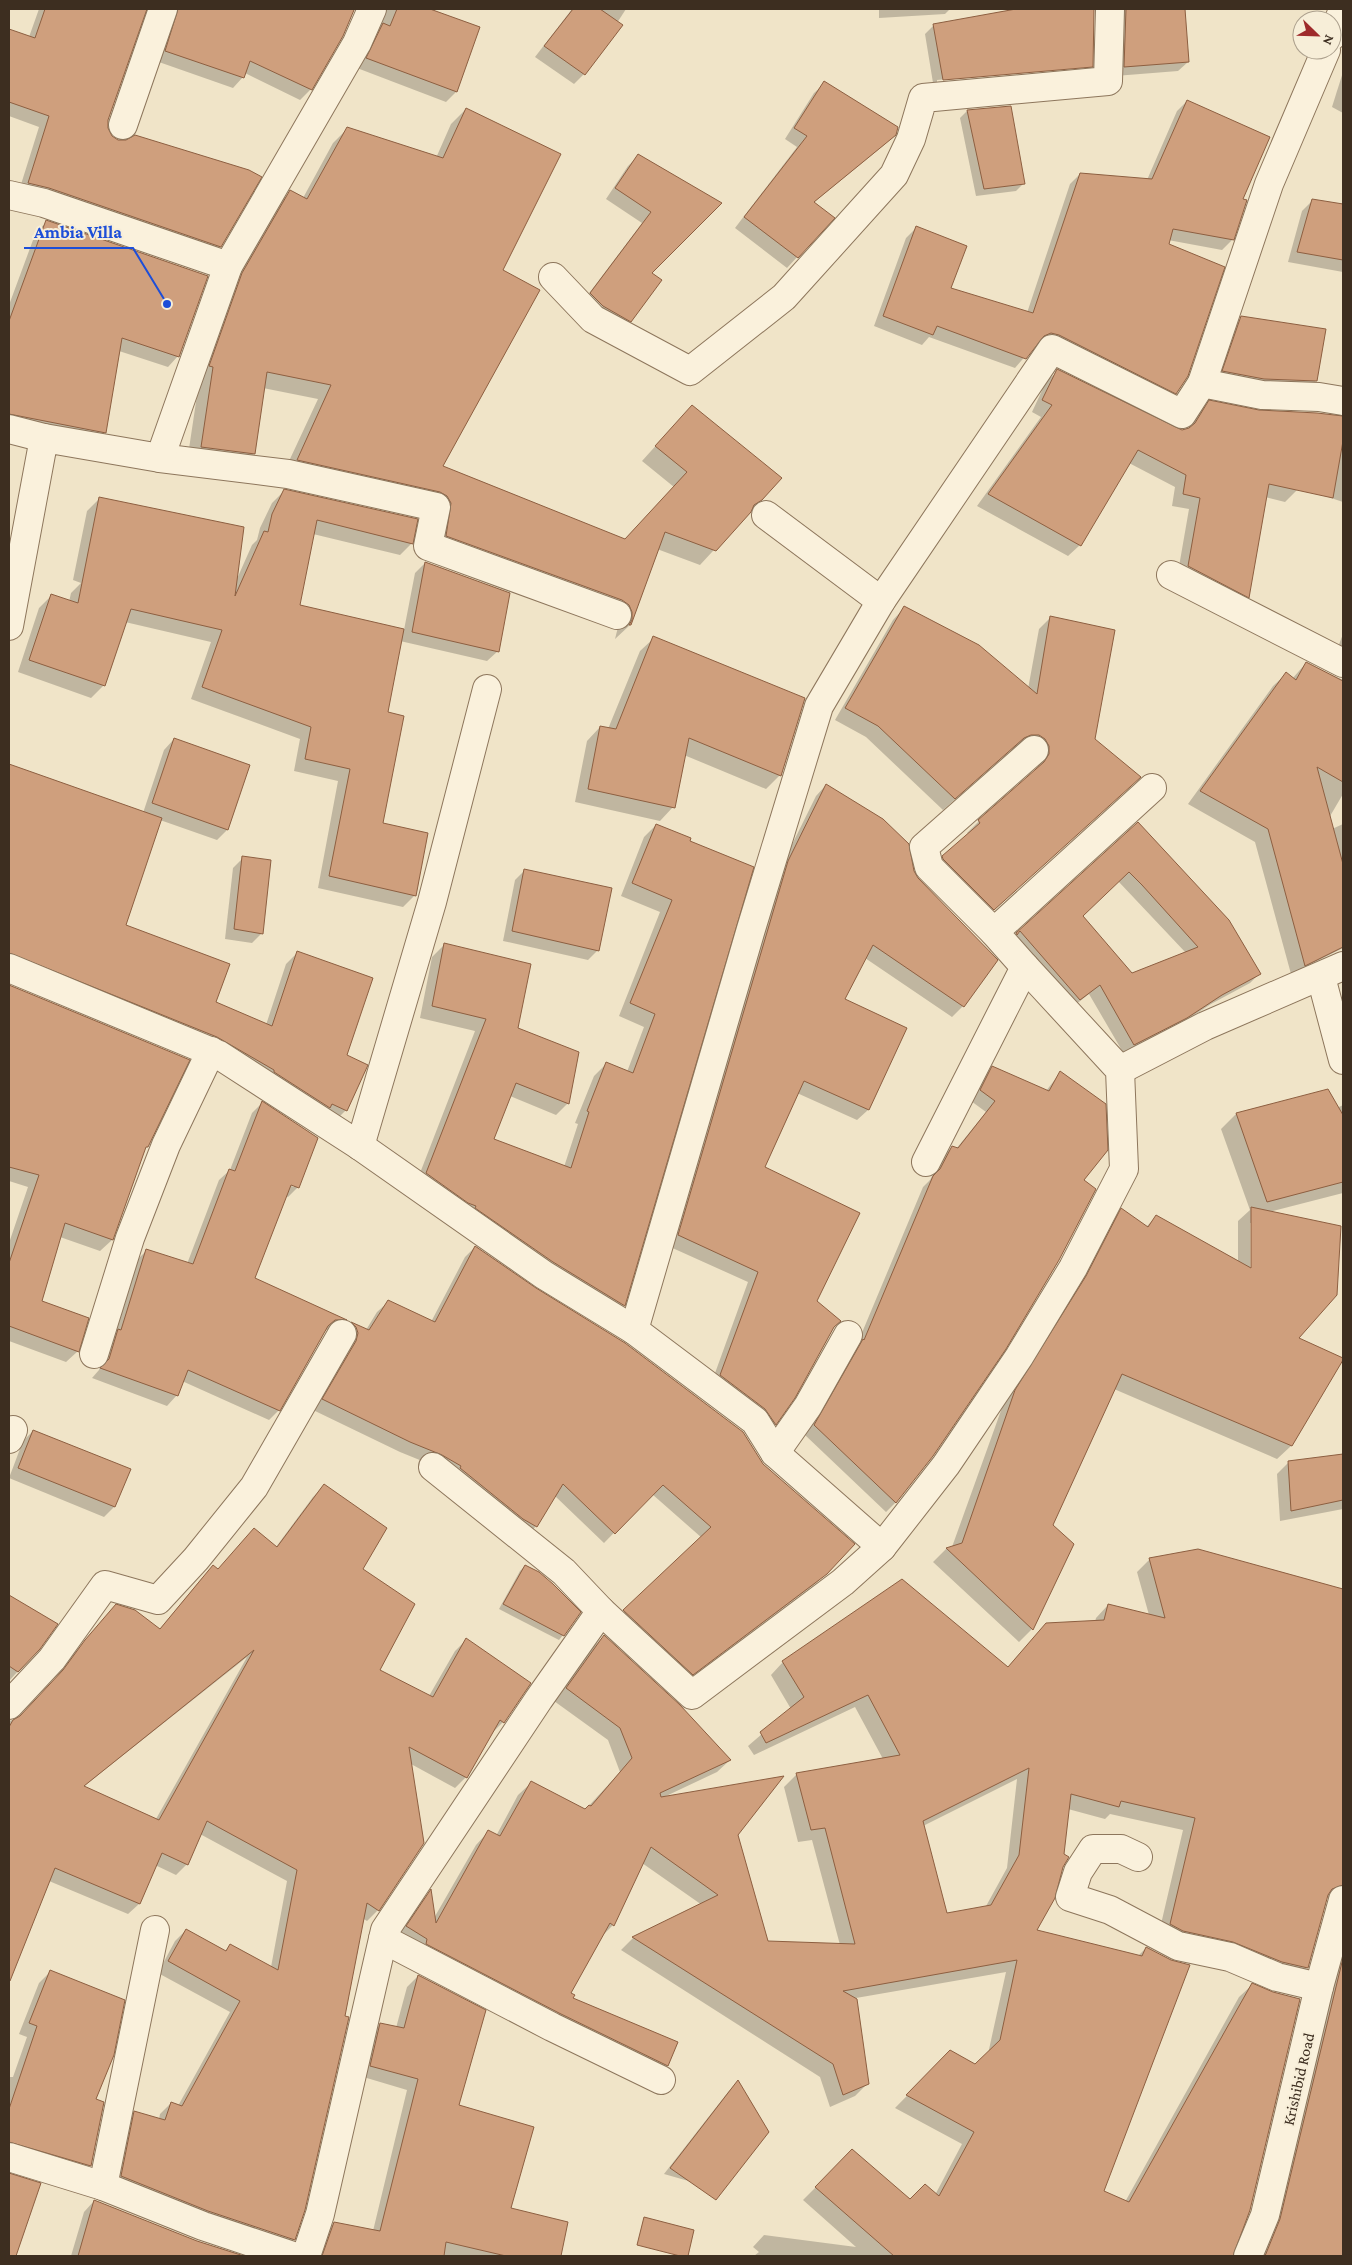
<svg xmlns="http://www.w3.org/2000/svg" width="1352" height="2265" viewBox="0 0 1352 2265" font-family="'Crimson Pro',serif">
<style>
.shadow{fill:#0003;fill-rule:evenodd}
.building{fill:#cf9f7d;stroke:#8d5f41;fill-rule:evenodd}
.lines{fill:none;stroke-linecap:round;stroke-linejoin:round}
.street-casing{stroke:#8d765c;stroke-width:30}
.street{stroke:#faf1dc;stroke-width:28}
.labels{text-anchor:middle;stroke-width:4;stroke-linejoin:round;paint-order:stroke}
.street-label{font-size:16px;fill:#3d2e20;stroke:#f7eed8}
.leader{fill:none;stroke:#1d4ed8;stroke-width:2}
.callout-dot{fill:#1d4ed8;stroke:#f7eed8;stroke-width:2}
.callout-label{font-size:18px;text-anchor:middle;font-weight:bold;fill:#1d4ed8;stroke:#f7eed8;stroke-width:4;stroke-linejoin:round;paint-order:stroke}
</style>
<rect width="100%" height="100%" fill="#f0e4c8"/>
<g class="shadow">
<path d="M39,9L145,10L107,120L106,128L110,136L220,246L209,257L18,194L39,127L9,116V30L29,37Z"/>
<path d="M179,9H354L342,35L310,90L300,100L245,73L243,77L233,88L156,61L166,31L175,22Z"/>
<path d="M373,9H426L479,27L456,92L446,102L357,68Z"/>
<path d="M572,9H626L584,74L574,84L535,57Z"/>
<path d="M879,9H950L945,14L879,18Z"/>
<path d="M1019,9H1093L1092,66L1082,76L934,89L925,34L934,25ZM1084,66V69L937,82V80Z"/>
<path d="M1113,9H1184L1188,62L1178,71L1115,76Z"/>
<path d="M1343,72V113L1332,107Z"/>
<path d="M825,83L884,145L813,203L833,218L787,268L735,228L797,147L785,139L814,93Z"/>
<path d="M1187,101L1242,199L1232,240L1222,250L1168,240L1175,393L1165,403L1040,343L1036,344L1015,368L929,337L922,345L874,326L906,238L916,228L949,289L1027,313L1070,184L1080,174L1147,180L1177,111Z"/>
<path d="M466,109L501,271L441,466L624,540L674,487L642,461L678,421L761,499L700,565L657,549L630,625L615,639L618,627L432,550L437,518L283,474L318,399L263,388L254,454L239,468L187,462L199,382L228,288L276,206L290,192L303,198L333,143L347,129L436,158L451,124Z"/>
<path d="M967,111L1024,183L1016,191L976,196L960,118Z"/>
<path d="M638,156L720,204L650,273L630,321L620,331L581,304L642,223L606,199L628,166Z"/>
<path d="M1312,201L1343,205V272L1288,262L1302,211Z"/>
<path d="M47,222L178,356L168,367L119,351L105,432L94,443L9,426V305L36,232Z"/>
<path d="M1241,318L1316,381L1305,391L1213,381L1231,328Z"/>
<path d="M1058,371L1182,431L1188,429L1198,413L1210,402L1259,412L1310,414L1297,490L1285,502L1265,497L1248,597L1237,608L1177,578L1189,509L1172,506L1175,487L1129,463L1080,545L1068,556L977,506L1041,417L1032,412L1046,382Z"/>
<path d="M1343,440V502L1319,494Z"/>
<path d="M284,491L412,543L400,555L313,534L299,606L404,630L415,573L425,563L498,651L487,661L400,641L386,713L382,824L415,895L403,907L318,888L338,781L294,771L300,739L191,699L211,642L125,622L103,686L91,698L18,672L39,608L51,596L69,602L71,593L81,583L73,580L87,511L99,499L236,581L252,545L257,540L260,528L272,503Z"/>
<path d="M904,608L1028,689L1039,629L1050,618L1094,740L1128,788L982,921L931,869L969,834L967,833L979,821L1035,772L1038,767V759L1018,746L1011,750L943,810L866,737L835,720L893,620Z"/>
<path d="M1343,634V668L1333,660Z"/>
<path d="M654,638L780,775L766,789L684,755L673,807L660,821L575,802L587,741L600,727L608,729L640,651Z"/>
<path d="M1306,663L1343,680V794L1319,835L1343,824V948L1291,974L1255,842L1188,804L1273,686L1286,674L1292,679Z"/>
<path d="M174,739L227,830L217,840L160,820L124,926L215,1002L266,1025L286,964L297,953L345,1056L346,1110L334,1122L9,967V768L10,766L143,813L164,750Z"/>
<path d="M826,785L913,871L917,879L996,960L963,1006L952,1017L865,958L843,1000L905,1028L868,1110L857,1120L797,1093L763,1167L815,1301L832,1328L794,1397L775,1424L764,1434L710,1387L748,1282L668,1246L778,873L816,796Z"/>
<path d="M1138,824L1259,974L1250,983L1211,1004L1176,1027L1124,1054L1089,994L1070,1009L1010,941ZM1118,881L1186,953L1132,975L1081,916Z"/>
<path d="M656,825L688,842L752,868L624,1305L612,1317L415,1186L475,1031L420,1018L432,957L444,945L517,1028L568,1103L556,1115L510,1096L493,1140L564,1167L578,1124L575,1123L594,1076L606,1064L627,1072L644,1027L619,1016L660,912L621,896L644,837Z"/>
<path d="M243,858L262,933L252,943L225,939L233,868Z"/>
<path d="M525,870L598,950L588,960L503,941L515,880Z"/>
<path d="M9,986L188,1060L144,1150L112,1240L100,1251L60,1237L40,1302L78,1351L66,1362L9,1341V1243L28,1187L9,1181V1089L54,1078L9,1064Z"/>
<path d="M993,1067L1046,1091L1060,1073L1082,1181L896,1502L886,1512L805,1435L856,1347L923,1187L930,1180L942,1157L952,1147L956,1149L986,1112L971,1101L983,1077Z"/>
<path d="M262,1103L298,1187L288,1197L285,1196L254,1278L345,1320L335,1329L325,1330L279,1410L269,1420L182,1381L177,1395L167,1406L92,1378L99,1370L136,1261L146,1251L187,1264L219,1180L230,1170L252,1113ZM285,1184L294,1185V1187Z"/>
<path d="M1343,1105V1193L1269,1212L1297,1339L1342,1358L1291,1446L1277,1459L1114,1389L1052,1525L1073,1544L1032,1629L1019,1642L933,1562L946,1549L952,1547L1003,1405L1108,1223L1122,1210L1146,1227L1156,1217L1238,1262V1221L1250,1210L1221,1129L1236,1114L1337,1108ZM1250,1223H1252V1274H1250Z"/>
<path d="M475,1247L826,1573L815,1584L682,1684L614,1622L702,1538L652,1494L604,1543L555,1496L536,1526L526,1537L432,1465L400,1452L313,1410L342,1333L351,1323L366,1330L377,1312L388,1302L431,1322L465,1257Z"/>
<path d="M33,1431L129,1470L114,1507L104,1517L9,1478L23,1441Z"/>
<path d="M1343,1456V1509L1280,1521L1277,1474L1289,1462Z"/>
<path d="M324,1486L361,1569L378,1670L429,1696L455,1651L466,1640L503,1722L492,1733L466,1777L455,1788L411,1764L378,1910L367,1921L362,1918L294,2239L283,2250L111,2187L124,2123L135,2112L159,2119L160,2114L171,2103L178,2106L230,2012L158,1973L175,1941L186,1930L225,1951L230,1945L271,1967L287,1881L200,1834L187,1864L176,1875L155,1865L139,1904L128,1914L49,1881L15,1949L9,1946V1721L19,1718L53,1682L74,1653L105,1617L159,1630L202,1578L276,1547L313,1497ZM247,1657L156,1819L83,1787Z"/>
<path d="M1150,1559L1343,1610V1904L1335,1897H1326L1307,1968L1294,1980L1158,1937L1183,1830L1110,1814L1105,1819L1068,1809L1062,1867L1035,1931L1138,1956L1146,1948L1103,2191L1125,2202L1239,1997L1252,1985L1232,2256H754L759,2252L753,2247L764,2235L856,2247L803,2200L852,2151L910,2201L935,2195L962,2144L895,2108L950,2052L976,2066L988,2054L1006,1972L856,1998L868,2083L855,2096L830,2107L820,2077L621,1950L633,1938L702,1905L642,1863L613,1925L600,1938L569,1993L571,1998L667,2065L654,2078L395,1939L419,1903L430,1892L434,1918L476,1845L488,1832L496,1836L518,1795L531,1783L585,1810L620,1772L608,1740L554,1701L591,1649L604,1636L730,1760L717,1772L664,1797L737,1835L767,1942L840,1945L812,1840L798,1842L784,1787L796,1775L883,1759L855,1707L754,1755L748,1746L791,1709L771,1675L783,1662L1007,1668L1034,1637L1095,1622L1096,1618L1108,1605L1149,1615L1137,1572ZM1017,1779L1007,1868L985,1908L946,1915L923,1826Z"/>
<path d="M525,1566L563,1635L559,1640L499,1609L520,1571Z"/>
<path d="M9,1597L56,1625L39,1648L9,1681Z"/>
<path d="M1343,1927V2203L1290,2190L1343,2236V2256H1258L1276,2200L1287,2189L1279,2187Z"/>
<path d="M50,1972L94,2100L90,2165L79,2176L9,2155V2077H13L27,2037L19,2034L39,1983Z"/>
<path d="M418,1976L457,2106L509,2209L567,2223L559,2256H316L323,2234L334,2223L373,2231L407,2090L360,2076L369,2035L380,2024L396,2028L407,1987Z"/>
<path d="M737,2082L720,2190L664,2174L728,2092Z"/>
<path d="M9,2175L39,2184L15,2256H17H9Z"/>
<path d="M94,2201L197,2242L240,2256H71L84,2212Z"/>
</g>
<g class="building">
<path d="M45,9H147L108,120V128L112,136L118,140H126L135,135L249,170L262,177L221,247L49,188L28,183L49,116L9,102V29L35,38Z"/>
<path d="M178,9H352L354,10L343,36L312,90L250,61L244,78L165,51Z"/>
<path d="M397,9H430L480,27L457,92L366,58L383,23L390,26Z"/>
<path d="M573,9H600L623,25L585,75L544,46Z"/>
<path d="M1016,9H1094L1093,67L943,80L933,24Z"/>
<path d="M1126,9H1185L1189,62L1124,67Z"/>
<path d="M824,81L898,127L896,135L814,202L835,218L798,258L744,217L807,136L794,128Z"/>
<path d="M1187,100L1270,137L1243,199L1247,200L1234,240L1173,229L1169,244L1225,267L1188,376L1176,394L1059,335L1051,333L1044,336L1026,359L937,326L933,335L883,316L916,226L967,246L951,288L1033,313L1080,173L1152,179Z"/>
<path d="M1011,106L1025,184L984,189L967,110Z"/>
<path d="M466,108L561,154L503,270L540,290L443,466L625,539L687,472L655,446L692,405L782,478L762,500L754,505L751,512L716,551L665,532L631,625H629L632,620V612L629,605L622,600L446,536L451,503L447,496L440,492L297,460L331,385L267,372L255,454L201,447L213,367L209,366L242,273L290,190L307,199L347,127L443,158Z"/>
<path d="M638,154L722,203L652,273L662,280L631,322L603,306L590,293L651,212L615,188Z"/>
<path d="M1312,199L1343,204V260L1297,252Z"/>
<path d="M46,220L208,276L179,357L122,338L106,433L9,414V321Z"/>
<path d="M1241,316L1326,329L1317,381L1264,379L1222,371Z"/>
<path d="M1057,369L1182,430L1189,428L1195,423L1209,400L1259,410L1317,413L1343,416V441L1333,498L1269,484L1249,598L1188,566L1200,498L1183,494L1186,475L1138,450L1081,546L988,494L1052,405L1042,400Z"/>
<path d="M284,489L418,519L413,544L317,520L300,605L404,629L388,712L404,716L383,823L428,833L416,896L329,876L350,769L305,759L311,727L202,687L222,630L131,609L105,686L29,660L51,594L78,603L99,497L244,527L235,596L264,531L268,532L272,514Z"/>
<path d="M425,562L510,593L499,652L412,632Z"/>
<path d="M904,606L979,645L1037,694L1050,616L1115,630L1095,739L1141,777L994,910L943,859L942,856L980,823L978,820L1044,762L1049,754V746L1045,739L1039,735H1031L1024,738L955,799L878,726L845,708Z"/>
<path d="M653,636L805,698L781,776L689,738L675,808L588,789L600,726L616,729Z"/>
<path d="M1306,662L1343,681V782L1317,767L1343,864V947L1305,966L1268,829L1200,791L1286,672L1296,680Z"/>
<path d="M174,738L250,765L228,830L152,803Z"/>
<path d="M9,764L162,818L126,925L230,964L216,1002L272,1026L297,951L373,978L347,1055L368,1065L347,1111L332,1104L330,1108L274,1072V1070L217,1037L9,953Z"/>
<path d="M826,784L883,819L909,844L914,871L918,878L998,960L964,1007L873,945L845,999L907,1028L869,1110L804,1081L765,1167L860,1213L817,1301L841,1321L834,1327L795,1398L776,1425L765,1409L720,1375L758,1272L678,1235L788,861Z"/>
<path d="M1138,822L1229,920L1261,974L1222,995L1187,1018L1134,1045L1100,985L1080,1000L1020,931L1017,935L1016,933ZM1129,872L1142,885L1198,947L1132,973L1083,916Z"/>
<path d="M656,824L691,838L690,841L754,867L625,1306L553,1262L475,1208L476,1206L468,1203L426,1173L486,1019L432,1006L444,943L531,964L518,1028L579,1052L569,1104L516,1083L494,1139L571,1168L589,1112L587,1111L606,1062L633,1073L655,1014L630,1003L672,900L632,883Z"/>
<path d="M242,856L271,860L263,934L234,929Z"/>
<path d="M524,869L612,888L599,951L512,931Z"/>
<path d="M9,985L190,1060L148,1147H146L113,1240L65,1223L42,1301L89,1318L79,1352L9,1326V1263L39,1175L9,1167Z"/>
<path d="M992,1066L1049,1091L1060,1071L1106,1104L1108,1150L1084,1180L1096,1189L1059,1260L1006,1349L933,1456L896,1503L814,1425L863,1339L864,1340L933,1176L940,1169L952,1146L958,1148L995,1101L980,1090Z"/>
<path d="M1328,1089L1343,1115V1182L1267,1202L1236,1113Z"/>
<path d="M262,1101L318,1138L299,1188L291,1185L255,1278L347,1320H335L328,1326L280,1411L188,1370L178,1396L100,1368L109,1359L118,1329L121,1330L146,1249L193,1264L229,1169L235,1171Z"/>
<path d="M1251,1207L1341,1226L1337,1295L1299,1338L1343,1358V1360L1292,1446L1122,1374L1053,1525L1074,1544L1033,1630L946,1548L962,1543L1015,1390L1086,1276L1121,1208L1148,1227L1156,1215L1251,1268Z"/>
<path d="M475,1246L536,1288L625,1343L743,1432L763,1464L855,1544L827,1574L693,1675L623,1610L711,1527L663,1485L615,1534L563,1484L537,1527L523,1519L460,1468L461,1466L442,1455L410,1442L322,1399L356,1341L358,1333L356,1327L351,1322L369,1330L388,1300L435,1322Z"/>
<path d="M33,1430L131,1469L115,1507L18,1468Z"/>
<path d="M1343,1454V1500L1291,1511L1288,1461Z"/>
<path d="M324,1484L387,1528L363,1569L415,1604L380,1670L433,1697L466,1638L531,1683L504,1723L500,1720L467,1778L409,1747L424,1843L379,1911L367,1903L345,2016L349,2017L305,2210L295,2240L208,2211L121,2176L134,2111L165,2120L171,2102L182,2106L240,2001L168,1961L186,1929L226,1951L230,1944L278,1970L297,1870L207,1821L188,1865L162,1853L140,1904L55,1868L10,1981L9,1980V1727L13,1720L20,1716L63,1670L85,1640L116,1604L135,1610L160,1629L213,1565L218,1569L254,1528L277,1547ZM254,1650L159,1820L84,1786Z"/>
<path d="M1198,1549L1343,1589V1885L1332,1889L1328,1895L1308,1968L1282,1962L1233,1942L1183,1931L1170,1924L1195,1818L1121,1801L1119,1807L1071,1794L1064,1854L1069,1857L1063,1867L1055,1898L1037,1930L1142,1956L1146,1947L1171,1960L1190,1965L1104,2191L1129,2202L1252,1983L1273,1992L1300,1999L1250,2210L1233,2256H894L815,2187L852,2149L910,2199L925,2184L939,2196L974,2132L906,2095L950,2050L975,2064L1000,2040L1017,1960L843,1991L857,1999L869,2084L843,2095L833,2064L632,1937L718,1895L651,1847L614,1926L610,1923L571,1993L575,1995L573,1998L678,2042L668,2066L559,2013L426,1944L427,1939L406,1926L431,1889L436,1923L488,1830L500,1836L531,1781L585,1809L589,1805L591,1806L632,1758L620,1728L566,1688L604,1635L680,1705L731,1760L660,1793L661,1797L784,1776L738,1835L768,1941L855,1944L825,1828L811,1830L796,1773L900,1755L868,1695L766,1743L760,1732L804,1697L782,1661L902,1579L1008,1667L1046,1623L1104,1620L1108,1604L1165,1618L1149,1558ZM1029,1768L1019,1855L991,1905L947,1913L923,1821Z"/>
<path d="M525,1565L539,1572L553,1584L581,1612L564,1636L503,1604Z"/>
<path d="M9,1595L58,1624L40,1649L18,1672L9,1666Z"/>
<path d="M1343,1958V2256H1265L1280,2219Z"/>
<path d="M50,1970L125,2000L114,2055L96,2099L104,2102L91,2166L9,2142V2109L37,2026L29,2023Z"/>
<path d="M418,1975L486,2010L459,2105L534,2127L511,2208L568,2222L561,2256H506L446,2242L444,2256H322L334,2222L380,2231L418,2079L370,2066L380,2023L404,2028Z"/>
<path d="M738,2080L769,2132L716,2200L670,2168Z"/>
<path d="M9,2173L41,2183L16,2256H9Z"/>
<path d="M94,2200L197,2241L244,2256H78Z"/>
<path d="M644,2217L694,2230L688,2256H680L637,2245Z"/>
</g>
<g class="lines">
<defs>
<g id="street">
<path d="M1332,36L1343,10"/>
<path d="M123,125L163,9"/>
<path d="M9,195L44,203L228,266"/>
<path d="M553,277L593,319L690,371L784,297L894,175L911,139L923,98L1108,81L1110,9"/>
<path d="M1202,383L1269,184L1326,50"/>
<path d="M9,429L44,438"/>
<path d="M160,458L288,474L436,507L428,546L617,615"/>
<path d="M766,515L881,601"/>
<path d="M1171,575L1343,663"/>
<path d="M9,626L44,438L160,458L228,266L357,43L372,9"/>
<path d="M994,932L929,867L924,847L1034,750"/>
<path d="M9,968L219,1055L360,1146L544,1275L634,1330L755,1421L775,1453L882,1547"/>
<path d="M1321,977L1343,1060"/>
<path d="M1120,1070L1205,1026L1343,966"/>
<path d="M360,1146L432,902L487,689"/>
<path d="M926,1162L1025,967L994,932L1152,788"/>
<path d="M634,1330L751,929L819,706L881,601L1052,349L1182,414L1202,383L1262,395L1319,397L1343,401"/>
<path d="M94,1354L130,1238L166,1145L211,1051"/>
<path d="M9,1439L13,1430"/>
<path d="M775,1453L808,1406L848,1335"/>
<path d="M433,1467L564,1572L601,1611"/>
<path d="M9,1705L52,1659L105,1585L158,1600L196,1559L254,1487L342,1334"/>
<path d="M1138,1857L1121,1849H1093L1078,1872L1070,1897L1110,1910L1178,1946L1230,1957L1277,1977L1319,1987"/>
<path d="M383,1939L552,2027L661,2080"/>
<path d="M9,2157L103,2186L203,2226L293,2256"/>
<path d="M103,2186L155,1930"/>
<path d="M306,2256L320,2214L385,1930L539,1699L601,1611L692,1695L843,1582L882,1547L946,1465L1019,1357L1073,1268L1124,1169L1120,1070L1025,967"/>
<path d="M1248,2256L1265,2215L1319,1987L1343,1900"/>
</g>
</defs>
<use href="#street" class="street-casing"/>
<use href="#street" class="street"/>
</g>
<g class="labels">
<g class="street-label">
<text transform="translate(1298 2079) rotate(-77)" y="6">Krishibid Road</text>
</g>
</g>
<path class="leader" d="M167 304L133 248H24"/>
<circle class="callout-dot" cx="167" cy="304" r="5"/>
<g class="callout-label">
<text x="78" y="238">Ambia Villa</text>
</g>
<rect width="1352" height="2265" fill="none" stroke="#3d2e20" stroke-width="20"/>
<g transform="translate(1317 35) rotate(113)"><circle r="24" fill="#f7eed8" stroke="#ada18e"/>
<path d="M0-4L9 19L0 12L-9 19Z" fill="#9e2a2b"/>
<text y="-8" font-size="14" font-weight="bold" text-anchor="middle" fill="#3d2e20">N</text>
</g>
</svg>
